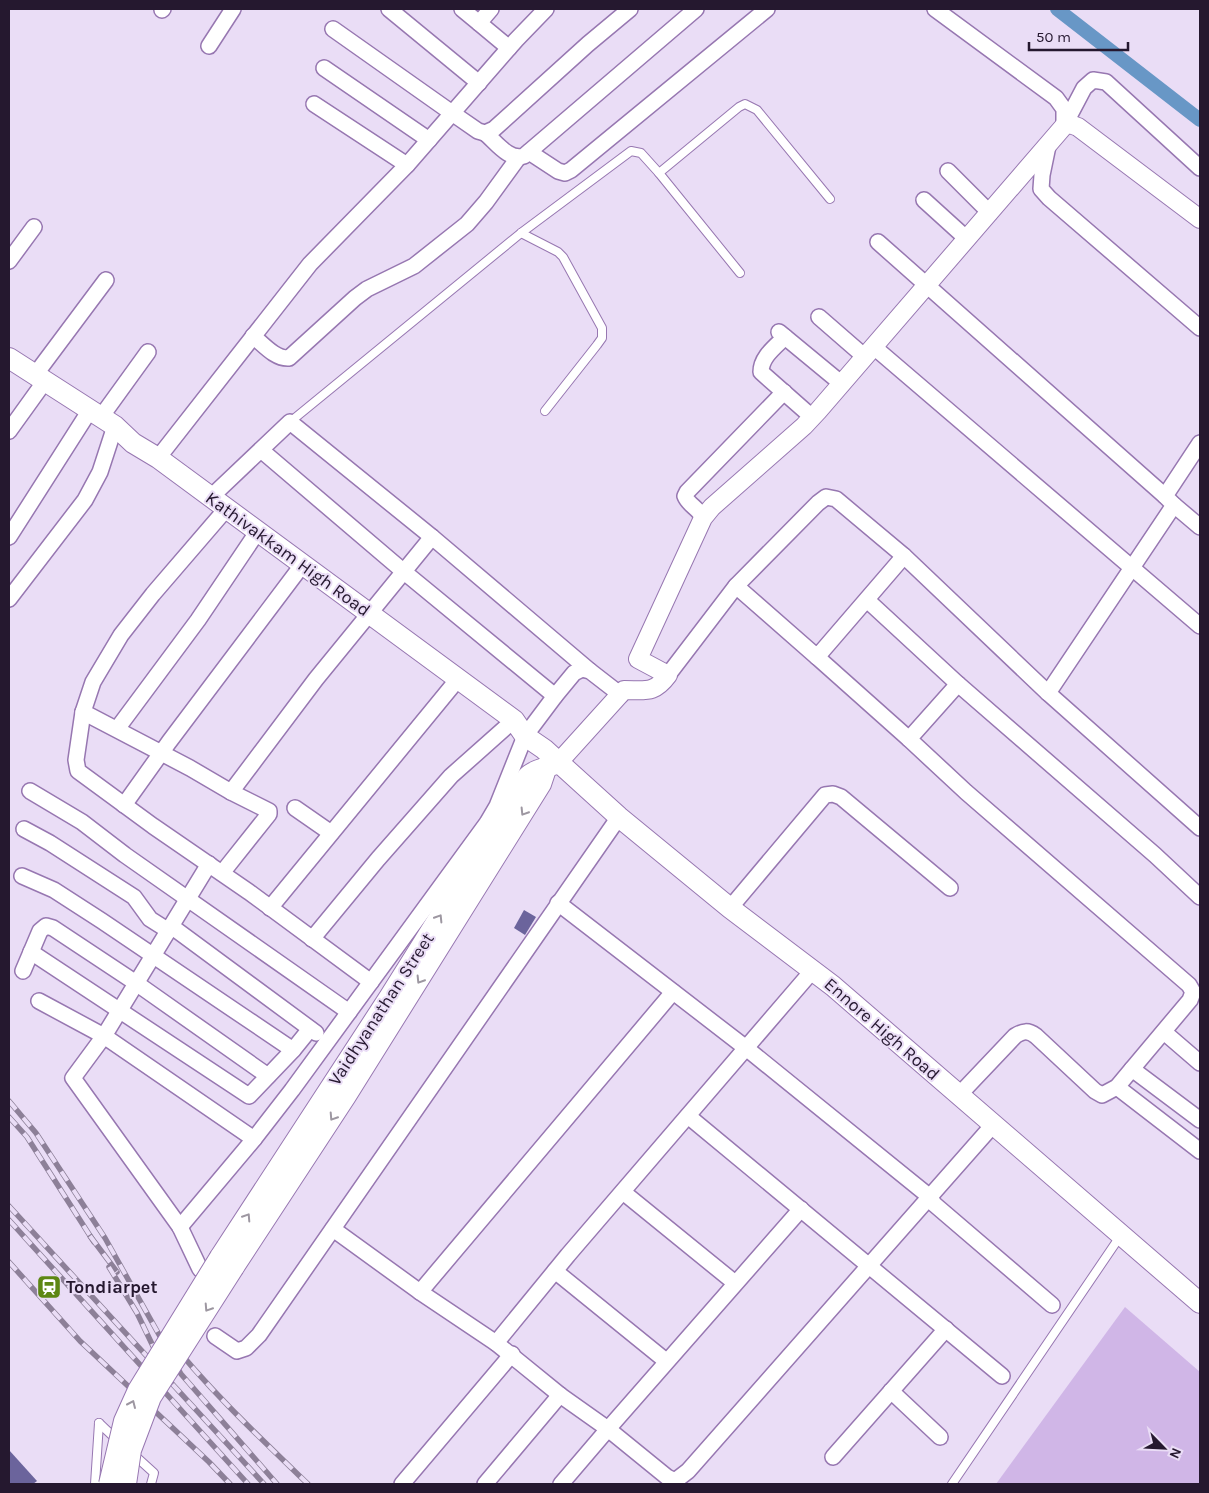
<svg xmlns="http://www.w3.org/2000/svg" width="1209" height="1493" viewBox="0 0 1209 1493" font-family="Karla,sans-serif">
<style>
.green{fill:#d0b6e7}
.lines{fill:none;stroke-linecap:round;stroke-linejoin:round}
.canal{stroke:#6897c6;stroke-width:14}
.building{fill:#6b649c}
.service-casing{stroke:#9777b1;stroke-width:10}
.minor-casing{stroke:#9777b1;stroke-width:18}
.tertiary-casing{stroke:#9777b1;stroke-width:20}
.secondary-casing{stroke:#9777b1;stroke-width:22}
.service{stroke:#fff;stroke-width:8}
.minor{stroke:#fff;stroke-width:15}
.tertiary{stroke:#fff;stroke-width:18}
.secondary{stroke:#fff;stroke-width:20}
.rail-casing{stroke:#8d8098;stroke-width:5.5}
.rail{stroke:#eaddf6;stroke-width:4;stroke-dasharray:11;stroke-linecap:butt}
.secondary-bridge-casing{stroke:#9777b1;stroke-width:22;stroke-linecap:butt}
.secondary-bridge{stroke:#fff;stroke-width:20}
.oneway{stroke:#9d97a1}
.labels{text-anchor:middle;stroke-width:4;stroke-linejoin:round;paint-order:stroke}
.street-label{font-size:18px;fill:#25182f;stroke:#eaddf6}
.poi-label{font-size:18px;font-weight:bold;fill:#25182f;stroke:#eaddf6;text-anchor:start}
</style>
<rect width="100%" height="100%" fill="#eaddf6"/>
<path class="green" d="M1125,1307L1200,1372V1484H996Z"/>
<g class="lines">
<path class="canal" d="M1057,9L1200,120"/>
</g>
<g class="building">
<path d="M524,910L536,917L525,935L514,928Z"/>
<path d="M9,1450L37,1481L33,1484H9Z"/>
</g>
<g class="lines">
<defs>
<g id="service">
<path d="M659,173L740,273"/>
<path d="M521,233L558,252L563,257L602,328V338L597,345L545,411"/>
<path d="M290,422L521,233L631,151L641,153L659,173L739,107L745,104L757,110L830,199"/>
<path d="M99,1423L118,1441"/>
<path d="M132,1453L154,1473L151,1484"/>
<path d="M95,1484L99,1423"/>
<path d="M952,1484L1121,1235"/>
</g>
<g id="minor">
<path d="M389,9L479,83"/>
<path d="M462,9L479,23"/>
<path d="M491,9L479,23L509,48"/>
<path d="M935,9L1056,98L1064,109V124"/>
<path d="M162,10L163,9"/>
<path d="M333,29L452,113L478,131L485,133L494,129L588,44L630,9"/>
<path d="M209,46L233,9"/>
<path d="M324,68L429,140"/>
<path d="M314,104L407,165"/>
<path d="M1064,126L1084,88L1093,80L1106,82L1200,168"/>
<path d="M485,133C496,142 509,161 524,156L696,9"/>
<path d="M1048,146L1042,175L1041,189L1049,198L1200,328"/>
<path d="M529,152L558,171L565,173L571,170L767,9"/>
<path d="M948,171L990,213"/>
<path d="M924,200L967,239"/>
<path d="M878,242L1165,496"/>
<path d="M9,261L34,227"/>
<path d="M819,317L865,357"/>
<path d="M779,332L842,384"/>
<path d="M253,336C263,344 275,359 289,358L355,298L367,289L414,266L467,224L486,202L518,158"/>
<path d="M785,337C775,347 761,357 761,372L812,417"/>
<path d="M874,347L1200,626"/>
<path d="M35,375L106,280"/>
<path d="M101,417L148,352"/>
<path d="M9,431L45,381"/>
<path d="M1200,443L1165,496L1174,505L1048,693L1200,828"/>
<path d="M261,450L403,571L555,696"/>
<path d="M158,458L310,264L407,165L516,40L546,9"/>
<path d="M211,497L290,422L432,537L590,671"/>
<path d="M1174,505L1200,527"/>
<path d="M227,508L153,594L121,635L93,682L83,712L76,760L78,771L153,826L249,892L371,982"/>
<path d="M703,518C699,508 688,505 685,496L687,492L784,392"/>
<path d="M9,537L90,410"/>
<path d="M736,586L818,503L826,497L836,499L904,556L1048,693"/>
<path d="M9,599L85,500L100,472L115,426"/>
<path d="M867,600L958,684L1155,855L1200,897"/>
<path d="M817,657L909,739"/>
<path d="M668,675L736,586L817,657L904,556"/>
<path d="M958,684L909,739L966,792L1189,985L1193,992L1190,1000L1132,1069L1200,1120"/>
<path d="M83,712L190,768L231,792L269,811V814L222,873"/>
<path d="M117,729L198,620L258,531"/>
<path d="M30,791L82,822L125,855L349,1012"/>
<path d="M231,792L316,679L432,537"/>
<path d="M124,805L169,742L303,564"/>
<path d="M295,808L331,833"/>
<path d="M24,829L50,843L134,897L150,919L169,931"/>
<path d="M209,864L104,1036L254,1139"/>
<path d="M22,876L54,890L102,921L293,1050"/>
<path d="M558,903L746,1048L930,1197L934,1204L1052,1305"/>
<path d="M270,908L458,679"/>
<path d="M730,908L825,795L833,794L841,797L950,888"/>
<path d="M171,926L316,1033"/>
<path d="M312,939L378,859L451,776L514,720"/>
<path d="M31,952L249,1096L293,1050L310,1029"/>
<path d="M813,970L568,1255L496,1343L560,1395L608,1429L667,1477L675,1481L688,1471L993,1125"/>
<path d="M23,971L40,931L46,926L53,928L136,983L268,1076"/>
<path d="M39,1001L104,1036L73,1078L180,1227L200,1269"/>
<path d="M1164,1032L1200,1063"/>
<path d="M1117,1087L1200,1151"/>
<path d="M959,1095L1015,1036C1023,1031 1028,1030 1036,1036L1095,1091L1102,1095L1117,1087L1132,1069"/>
<path d="M688,1116L1002,1376"/>
<path d="M623,1192L735,1283"/>
<path d="M180,1227L254,1139L292,1090L487,823L497,806L525,736L555,696L574,673L582,669L590,671L621,695"/>
<path d="M333,1229L420,1292L496,1343"/>
<path d="M555,1271L666,1361"/>
<path d="M420,1292L673,992"/>
<path d="M215,1336L237,1351L246,1348L259,1335L619,817"/>
<path d="M891,1391L940,1437"/>
<path d="M833,1457L946,1329"/>
<path d="M402,1484L512,1354"/>
<path d="M485,1484L560,1395"/>
<path d="M561,1484L608,1429L801,1209"/>
</g>
<path id="tertiary" d="M558,763L624,690C646,690 654,694 668,675L638,659L703,518L712,507L804,426L818,411L1064,126L1070,124L1078,127L1200,219"/>
<g id="secondary">
<path d="M9,358L115,426L133,443L158,458L514,720L525,736L544,749L619,817L730,908L833,986L1200,1303"/>
<path d="M220,1257L390,996L527,777C533,770 549,767 558,763"/>
<path d="M234,1267L346,1096L541,784L546,769"/>
</g>
</defs>
<use href="#service" class="service-casing"/>
<use href="#minor" class="minor-casing"/>
<use href="#tertiary" class="tertiary-casing"/>
<use href="#secondary" class="secondary-casing"/>
<use href="#service" class="service"/>
<use href="#minor" class="minor"/>
<use href="#tertiary" class="tertiary"/>
<use href="#secondary" class="secondary"/>
<defs>
<g id="rail">
<path d="M9,1101L36,1133L105,1238L181,1374L277,1484"/>
<path d="M9,1117L27,1137L94,1242"/>
<path d="M9,1206L264,1484"/>
<path d="M9,1220L248,1484"/>
<path d="M90,1236L117,1272"/>
<path d="M9,1262L80,1341L209,1462L230,1484"/>
<path d="M109,1267L137,1313L165,1371"/>
<path d="M164,1333C207,1388 258,1436 308,1484"/>
</g>
</defs>
<use href="#rail" class="rail-casing"/>
<use href="#rail" class="rail"/>
<defs>
<g id="secondary-bridge">
<path d="M109,1484L124,1421L138,1390L220,1257"/>
<path d="M126,1484L131,1450L151,1397L234,1267"/>
</g>
</defs>
<use href="#secondary-bridge" class="secondary-bridge-casing"/>
<use href="#secondary-bridge" class="secondary-bridge"/>
</g>
<defs><path id="oneway-chevron" d="M-2-3.5L2.5 0L-2 3.5" fill="none" stroke-width="1.6" stroke-linecap="round" stroke-linejoin="round" transform="scale(1.25)"/></defs>
<g class="oneway">
<use href="#oneway-chevron" transform="translate(524 812) rotate(122)"/>
<use href="#oneway-chevron" transform="translate(439 918) rotate(-58)"/>
<use href="#oneway-chevron" transform="translate(420 980) rotate(122)"/>
<use href="#oneway-chevron" transform="translate(333 1117) rotate(123)"/>
<use href="#oneway-chevron" transform="translate(247 1217) rotate(-57)"/>
<use href="#oneway-chevron" transform="translate(208 1308) rotate(123)"/>
<use href="#oneway-chevron" transform="translate(132 1404) rotate(-66)"/>
</g>
<defs>
<symbol id="station-square" viewBox="-11 -11 22 22"><rect x="-9" y="-9" width="18" height="18" rx="4" fill="#5d8713" stroke="#eaddf6"/><path d="M-3-6H3Q5-6 5-4V2Q5 4 3 4L4.5 6H3L1.5 4h-3L-3 6H-4.5L-3 4Q-5 4-5 2V-4Q-5-6-3-6ZM-3.5-4v3h7v-3ZM-3.5 1v1.5H-2V1ZM2 1v1.5H3.5V1Z" fill="#fff"/></symbol>
</defs>
<g fill-rule="evenodd">
<use href="#station-square" x="35" y="1273" width="28" height="28"/>
</g>
<g class="labels">
<g class="street-label">
<text transform="translate(288 554) rotate(36)" y="6">Kathivakkam High Road</text>
<text transform="translate(381 1009) rotate(-57)" y="6">Vaidhyanathan Street</text>
<text transform="translate(882 1029) rotate(41)" y="6">Ennore High Road</text>
</g>
<g class="poi-label">
<text x="66" y="1293">Tondiarpet</text>
</g>
</g>
<rect width="1209" height="1493" fill="none" stroke="#25182f" stroke-width="20"/>
<g transform="translate(1164 1448) rotate(114)" stroke="#eaddf6" stroke-width="4" paint-order="stroke">
<path d="M0-4L9 19L0 12L-9 19Z" fill="#25182f"/>
<text y="-8" font-size="14" font-weight="bold" text-anchor="middle" fill="#25182f">N</text>
</g>
<path d="M1029 42v8h99v-8" fill="none" stroke="#25182f" stroke-width="2.5"/>
<text x="1036" y="42" font-size="15" fill="#25182f" stroke="#eaddf6" stroke-width="4" paint-order="stroke">50 m</text>
</svg>
